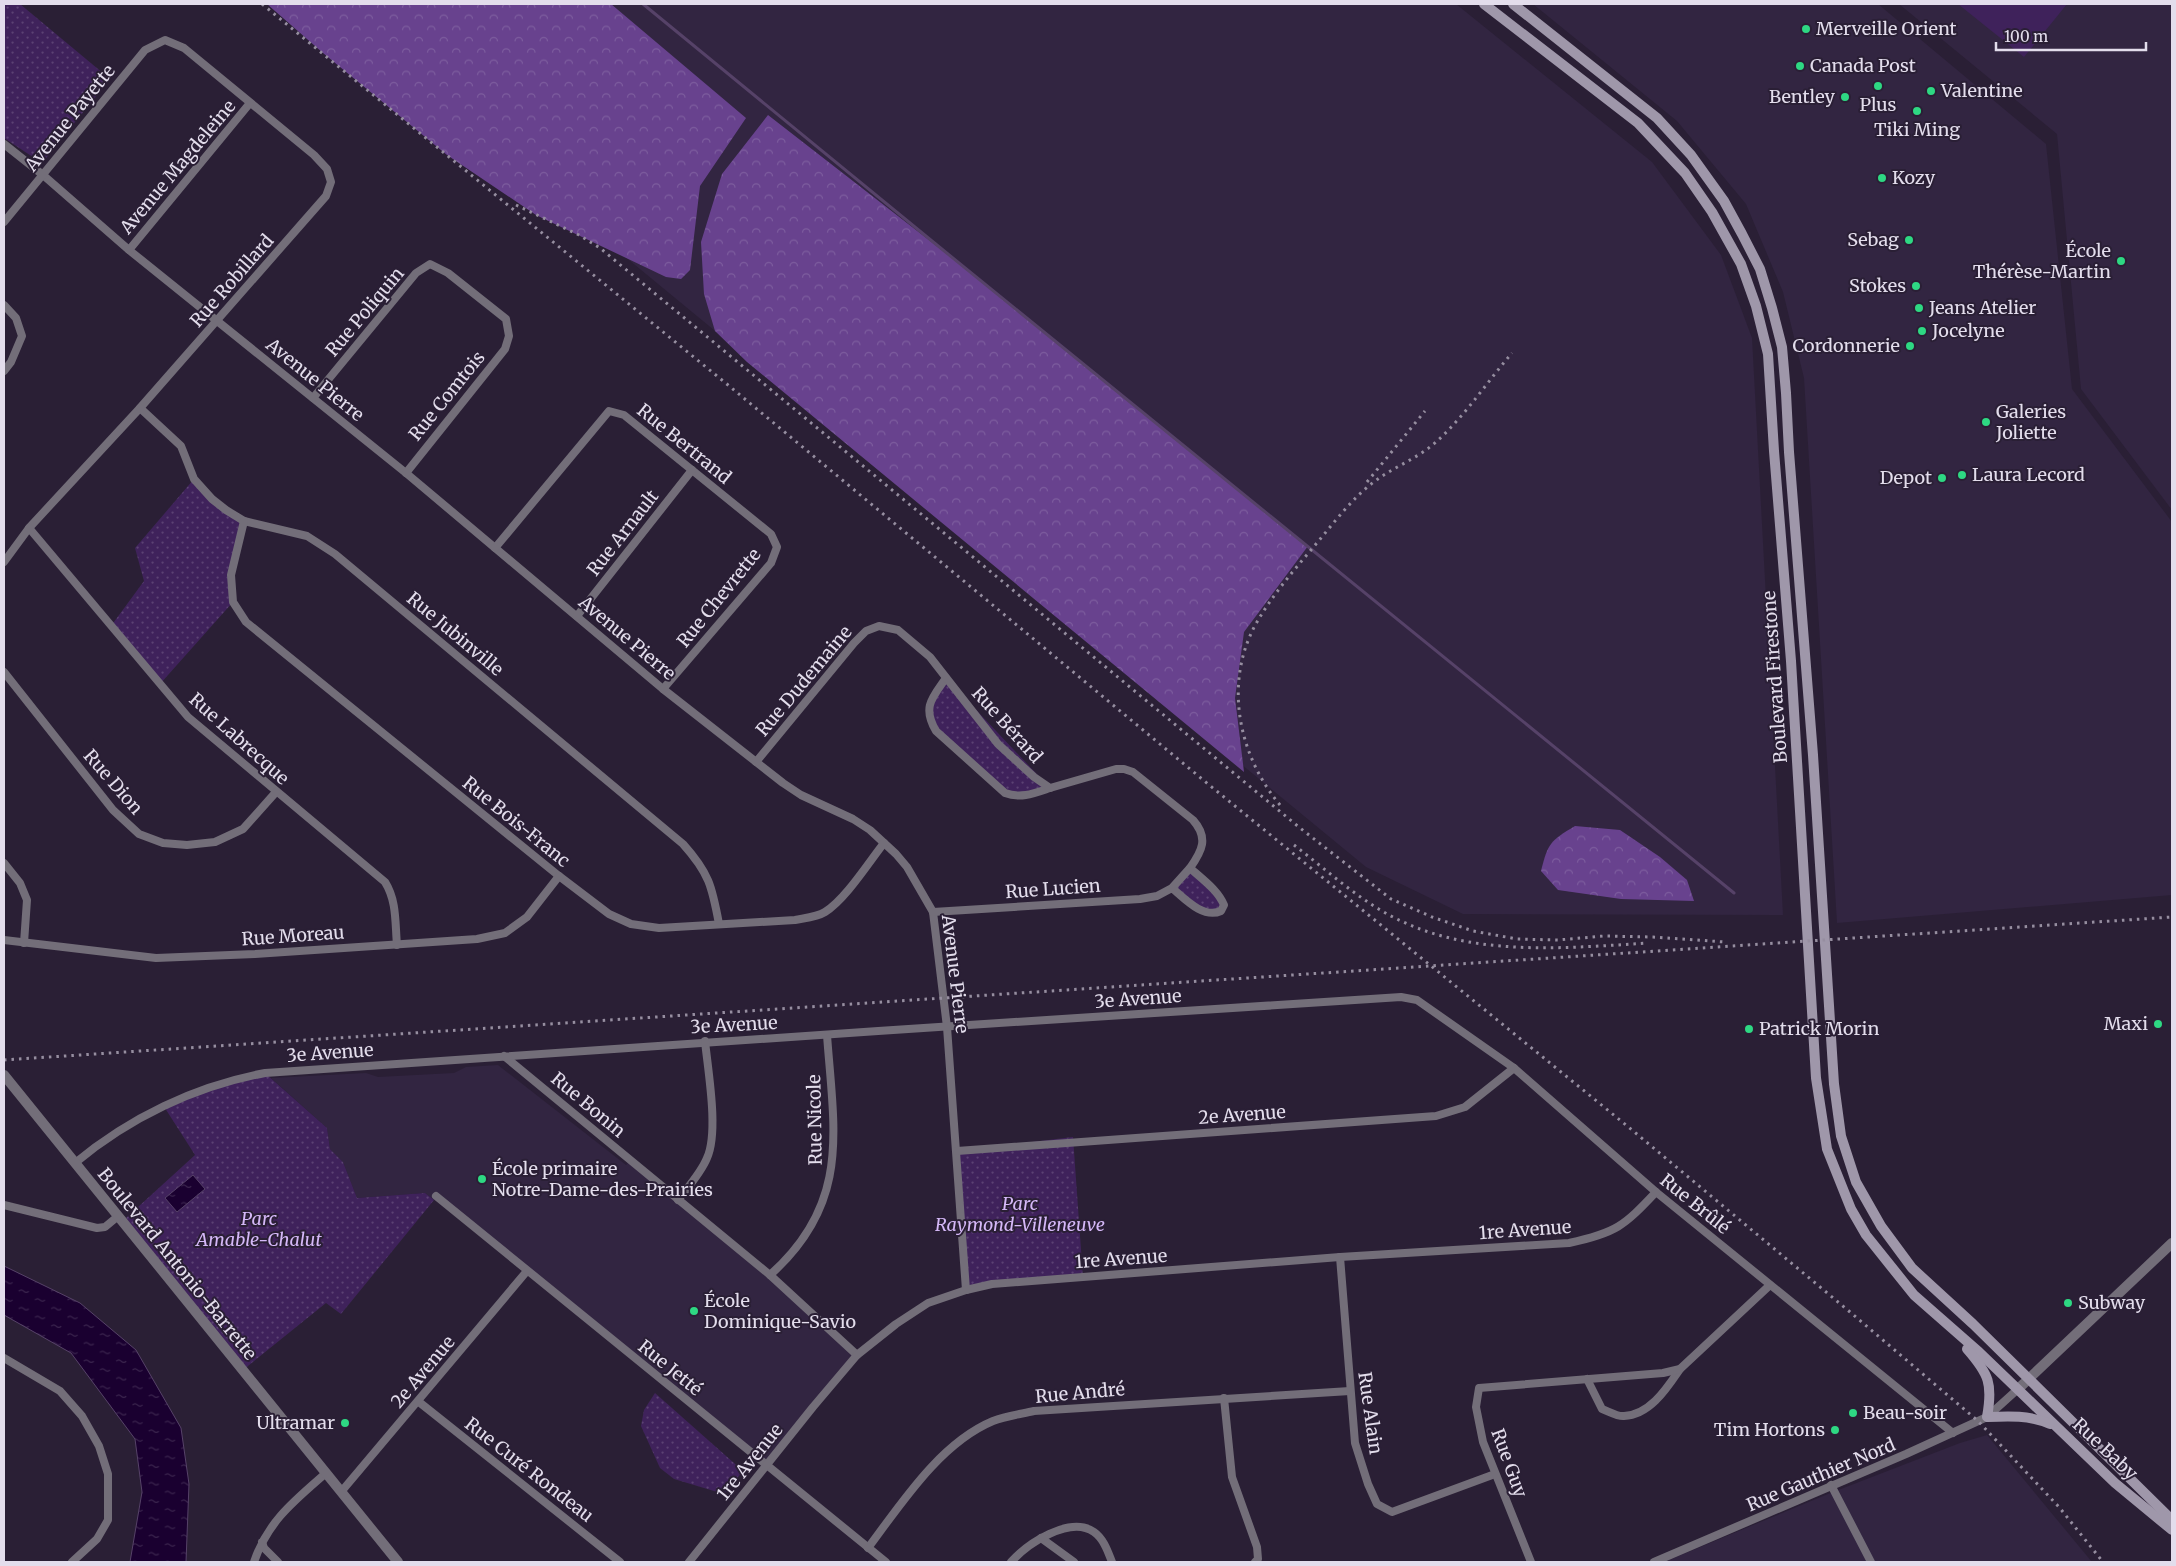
<svg xmlns="http://www.w3.org/2000/svg" width="2176" height="1566" viewBox="0 0 2176 1566" font-family="Merriweather,serif">
<style>
.built{fill:#322541}
.grass{fill:#3f225b}
.forest{fill:url(#forest-crowns)}
.park{fill:url(#park-dots)}
.water{fill:url(#water-ripples);stroke:#564268}
.lines{fill:none;stroke-linecap:round;stroke-linejoin:round}
.stream{stroke:#564268;stroke-width:3}
.minor{stroke:#736e79;stroke-width:8}
.tertiary{stroke:#736e79;stroke-width:10}
.secondary{stroke:#9f97aa;stroke-width:10}
.rail{stroke:#968ea0;stroke-width:3;stroke-dasharray:2.5 5;stroke-linecap:butt}
.poi-dot{fill:#2ed883;stroke:#2a1f35;stroke-width:2}
.labels{text-anchor:middle;stroke-width:4;stroke-linejoin:round;paint-order:stroke}
.poi-label{font-size:18px;fill:#e3ddec;stroke:#2a1f35;text-anchor:start}
.street-label{font-size:18px;fill:#e3ddec;stroke:#2a1f35}
.park-label{font-size:18px;font-style:italic;fill:#d5b8f8;stroke:#2a1f35}
</style>
<defs>
<pattern id="forest-crowns" width="20" height="18" patternUnits="userSpaceOnUse" patternTransform="scale(1.25)"><rect width="20" height="18" fill="#68428e"/><path d="M2 6a3 3 0 1 1 6 0M12 15a3 3 0 1 1 6 0" fill="none" stroke="#7d5d9e"/></pattern>
<pattern id="park-dots" width="8" height="8" patternUnits="userSpaceOnUse" patternTransform="scale(1.25)"><rect width="8" height="8" fill="#3f225b"/><path d="M2 2h.1M6 6h.1" fill="none" stroke="#5b4273" stroke-width="1.8" stroke-linecap="round"/></pattern>
<pattern id="water-ripples" width="26" height="14" patternUnits="userSpaceOnUse" patternTransform="scale(1.25)"><rect width="26" height="14" fill="#1a0030"/><path d="M2 4q2-2 4 0t4 0M15 11q2-2 4 0t4 0" fill="none" stroke="#3b254e"/></pattern>
</defs>
<rect width="100%" height="100%" fill="#2a1f35"/>
<g class="built">
<path d="M412,4H1456L1652,162L1721,255L1752,338L1783,915L1463,914L1366,867L374,50Z"/>
<path d="M1533,4H1878L2046,144L2072,389L2172,522V895L1837,923L1804,378L1783,292L1746,204L1677,121Z"/>
<path d="M1899,4H2172V510L2081,389L2057,134Z"/>
<path d="M498,1065L626,1165L631,1160L857,1355L767,1466L438,1195L434,1200L425,1193L357,1198L343,1162L330,1149L327,1128L271,1078L366,1073L378,1077L454,1073L466,1067Z"/>
<path d="M1987,1435L2092,1562H1664L1828,1494L1960,1443Z"/>
</g>
<path class="grass" d="M1958,4H2067L2024,57Z"/>
<g class="forest">
<path d="M267,4H611L746,118L700,186L690,270L681,279L666,277L536,215L447,155L323,53Z"/>
<path d="M768,115L952,258L1308,546L1244,632L1235,698L1244,772L747,362L715,331L704,294L701,242L722,174Z"/>
<path d="M1575,826L1620,830L1660,857L1687,880L1694,901L1621,899L1558,890L1541,871C1548,843 1550,841 1575,826Z"/>
</g>
<g class="park">
<path d="M4,4H20L110,79L42,163L4,138Z"/>
<path d="M194,479L212,499L244,521L231,575L233,602L160,684L111,626L144,581L135,548Z"/>
<path d="M946,678L1050,788L1014,796L936,731L928,711Z"/>
<path d="M1190,868L1224,905L1214,914L1206,913L1172,888Z"/>
<path d="M265,1073L327,1128L330,1149L343,1162L357,1198L425,1193L434,1200L341,1314L326,1303L243,1370L126,1218L195,1155L163,1105Z"/>
<path d="M1073,1137L1083,1278L966,1290L957,1151Z"/>
<path d="M655,1393L743,1471L724,1494L674,1479L660,1468L641,1426L644,1410Z"/>
</g>
<g class="water">
<path d="M193,1175L205,1189L177,1212L165,1198Z"/>
<path d="M4,1266L80,1303L136,1350L181,1428L189,1484L186,1562H130L142,1492L135,1439L71,1353L4,1315Z"/>
</g>
<g class="lines">
<path class="stream" d="M643,4L932,241L1734,893"/>
<g class="minor">
<path d="M4,144L43,175L129,250L406,473L663,689L783,783L801,795L853,819L870,830L896,854L907,867L933,912L947,1027L966,1290"/>
<path d="M4,222L145,50L165,40L184,48L314,155L327,169L331,182L326,196L140,408L29,528L4,562"/>
<path d="M129,250L250,103"/>
<path d="M4,305L16,318L22,336L11,362L4,371"/>
<path d="M313,398L416,273L430,264L448,273L506,319L509,336L505,349L406,473"/>
<path d="M140,408L181,446L194,479L212,499L226,510L244,521L307,536L335,554L683,844C709,873 712,886 719,924"/>
<path d="M244,521L231,575L233,602L246,622L559,876L609,914L631,924L659,928L795,920C805,918 817,917 825,912C845,900 869,862 884,843"/>
<path d="M29,528L188,717L385,882C397,901 395,923 397,945"/>
<path d="M495,548L609,411L624,415L771,534L777,547L771,563L663,689"/>
<path d="M577,616L692,470"/>
<path d="M4,672L113,810L139,834L163,843L187,845L215,842L243,829L276,792"/>
<path d="M946,678C932,698 922,707 936,731L1005,793C1021,799 1035,793 1050,788"/>
<path d="M756,762L854,643L866,631L879,626L898,630L930,657L998,744L1034,777L1050,788L1116,769H1124L1133,772L1193,820C1209,838 1202,851 1190,868"/>
<path d="M4,863L20,883L27,900L24,943"/>
<path d="M933,912L1140,899L1157,896L1172,888C1185,899 1203,919 1221,911L1224,905C1218,890 1202,879 1190,868L1172,888"/>
<path d="M4,940L156,958L255,954L477,939L505,933L527,917L559,876"/>
<path d="M504,1056L770,1275L857,1355"/>
<path d="M957,1151L1436,1116L1465,1107L1514,1068"/>
<path d="M75,1163C129,1118 195,1086 265,1073C644,1045 1022,1022 1401,997L1417,1000L1514,1068L1656,1192L1953,1433"/>
<path d="M436,1196L886,1562"/>
<path d="M678,1200C688,1187 701,1173 707,1158C719,1132 708,1071 705,1041"/>
<path d="M4,1205L97,1228L105,1227L117,1217"/>
<path d="M1340,1257L1355,1443L1368,1484L1377,1504L1392,1512L1495,1474"/>
<path d="M770,1275C851,1203 834,1131 827,1035"/>
<path d="M4,1358L60,1391L82,1416L99,1446L108,1474V1520L97,1539L72,1562"/>
<path d="M1587,1379L1602,1409C1608,1411 1618,1417 1624,1416C1650,1415 1667,1388 1680,1369"/>
<path d="M1224,1398L1232,1477L1257,1547L1258,1559L1255,1562"/>
<path d="M419,1402L620,1562"/>
<path d="M1831,1485L1871,1562"/>
<path d="M341,1492L527,1271"/>
<path d="M1041,1538L1074,1562"/>
<path d="M262,1542L264,1548L278,1562"/>
<path d="M868,1548C901,1504 940,1443 993,1421C1006,1416 1021,1414 1034,1411L1350,1391"/>
<path d="M254,1562C268,1521 294,1501 326,1473"/>
<path d="M689,1562L813,1407L857,1355L896,1324L928,1303L966,1290L992,1284L1340,1257L1569,1243C1616,1233 1624,1226 1656,1192"/>
<path d="M1011,1562C1027,1544 1070,1515 1094,1532C1104,1539 1108,1552 1112,1562"/>
<path d="M1531,1562L1483,1442L1476,1407L1479,1388L1663,1373L1680,1369L1770,1285"/>
<path d="M1654,1562L1906,1454L1987,1417L2018,1389"/>
</g>
<g class="tertiary">
<path d="M4,1075L398,1562"/>
<path d="M2018,1389L2172,1243"/>
</g>
<g class="secondary">
<path d="M1484,4L1638,123L1685,173L1712,212L1741,264L1756,306L1768,354L1774,451L1791,661L1816,1078L1827,1149L1851,1209L1866,1235L1914,1295L1979,1352L2115,1483L2172,1530"/>
<path d="M1513,4L1657,118L1691,155L1724,201L1742,234L1760,269L1772,308L1782,347L1786,393L1789,452L1813,755L1834,1084L1841,1136L1856,1182L1881,1226L1912,1268L1973,1324L2172,1520"/>
<path d="M1967,1349C1989,1374 1993,1384 1987,1417C2009,1416 2029,1415 2050,1424"/>
</g>
<g class="rail">
<path d="M262,4L728,385L1208,784L1626,1125L1850,1312L1978,1421L2059,1507L2103,1562"/>
<path d="M516,205L579,235L600,248L1300,828L1391,899L1432,917L1473,931L1517,939L1558,940L1604,936L1653,937L1725,942"/>
<path d="M1367,482L1425,411"/>
<path d="M1280,805C1238,755 1223,681 1257,622C1273,594 1295,569 1316,544C1333,524 1349,502 1370,485C1390,468 1416,460 1436,442C1465,416 1487,382 1512,353"/>
<path d="M1294,845C1328,871 1362,903 1401,921C1477,957 1567,948 1648,943"/>
<path d="M4,1060L2172,917"/>
</g>
</g>
<g class="poi-dot">
<circle cx="1806" cy="29" r="5"/>
<circle cx="1800" cy="66" r="5"/>
<circle cx="1878" cy="86" r="5"/>
<circle cx="1931" cy="91" r="5"/>
<circle cx="1845" cy="97" r="5"/>
<circle cx="1917" cy="111" r="5"/>
<circle cx="1882" cy="178" r="5"/>
<circle cx="1909" cy="240" r="5"/>
<circle cx="2121" cy="261" r="5"/>
<circle cx="1916" cy="286" r="5"/>
<circle cx="1919" cy="308" r="5"/>
<circle cx="1922" cy="331" r="5"/>
<circle cx="1910" cy="346" r="5"/>
<circle cx="1986" cy="422" r="5"/>
<circle cx="1962" cy="475" r="5"/>
<circle cx="1942" cy="478" r="5"/>
<circle cx="2158" cy="1024" r="5"/>
<circle cx="1749" cy="1029" r="5"/>
<circle cx="482" cy="1179" r="5"/>
<circle cx="2068" cy="1303" r="5"/>
<circle cx="694" cy="1311" r="5"/>
<circle cx="1853" cy="1413" r="5"/>
<circle cx="345" cy="1423" r="5"/>
<circle cx="1835" cy="1430" r="5"/>
</g>
<g class="labels">
<g class="poi-label">
<text x="1816" y="35">Merveille Orient</text>
<text x="1810" y="72">Canada Post</text>
<text x="1941" y="97">Valentine</text>
<text x="1835" y="103" text-anchor="end">Bentley</text>
<text x="1878" y="111" text-anchor="middle">Plus</text>
<text x="1917" y="136" text-anchor="middle">Tiki Ming</text>
<text x="1892" y="184">Kozy</text>
<text x="1899" y="246" text-anchor="end">Sebag</text>
<text x="2111" y="257" text-anchor="end">École<tspan x="2111" dy="21">Thérèse-Martin</tspan></text>
<text x="1906" y="292" text-anchor="end">Stokes</text>
<text x="1929" y="314">Jeans Atelier</text>
<text x="1932" y="337">Jocelyne</text>
<text x="1900" y="352" text-anchor="end">Cordonnerie</text>
<text x="1996" y="418">Galeries<tspan x="1996" dy="21">Joliette</tspan></text>
<text x="1972" y="481">Laura Lecord</text>
<text x="1932" y="484" text-anchor="end">Depot</text>
<text x="2148" y="1030" text-anchor="end">Maxi</text>
<text x="1759" y="1035">Patrick Morin</text>
<text x="492" y="1175">École primaire<tspan x="492" dy="21">Notre-Dame-des-Prairies</tspan></text>
<text x="704" y="1307">École<tspan x="704" dy="21">Dominique-Savio</tspan></text>
<text x="2078" y="1309">Subway</text>
<text x="1863" y="1419">Beau-soir</text>
<text x="335" y="1429" text-anchor="end">Ultramar</text>
<text x="1825" y="1436" text-anchor="end">Tim Hortons</text>
</g>
<g class="street-label">
<text transform="translate(70 118) rotate(-51)" y="6">Avenue Payette</text>
<text transform="translate(178 167) rotate(-50)" y="6">Avenue Magdeleine</text>
<text transform="translate(232 281) rotate(-49)" y="6">Rue Robillard</text>
<text transform="translate(365 312) rotate(-50)" y="6">Rue Poliquin</text>
<text transform="translate(315 380) rotate(39)" y="6">Avenue Pierre</text>
<text transform="translate(447 396) rotate(-51)" y="6">Rue Comtois</text>
<text transform="translate(684 444) rotate(39)" y="6">Rue Bertrand</text>
<text transform="translate(623 533) rotate(-52)" y="6">Rue Arnault</text>
<text transform="translate(719 598) rotate(-51)" y="6">Rue Chevrette</text>
<text transform="translate(455 634) rotate(40)" y="6">Rue Jubinville</text>
<text transform="translate(627 638) rotate(40)" y="6">Avenue Pierre</text>
<text transform="translate(1775 677) rotate(-94)" y="6">Boulevard Firestone</text>
<text transform="translate(804 681) rotate(-50)" y="6">Rue Dudemaine</text>
<text transform="translate(1007 725) rotate(48)" y="6">Rue Bérard</text>
<text transform="translate(239 739) rotate(42)" y="6">Rue Labrecque</text>
<text transform="translate(113 782) rotate(49)" y="6">Rue Dion</text>
<text transform="translate(516 822) rotate(39)" y="6">Rue Bois-Franc</text>
<text transform="translate(1053 889) rotate(-4)" y="6">Rue Lucien</text>
<text transform="translate(293 936) rotate(-4)" y="6">Rue Moreau</text>
<text transform="translate(955 974) rotate(83)" y="6">Avenue Pierre</text>
<text transform="translate(1138 999) rotate(-4)" y="6">3e Avenue</text>
<text transform="translate(734 1025) rotate(-3)" y="6">3e Avenue</text>
<text transform="translate(330 1053) rotate(-4)" y="6">3e Avenue</text>
<text transform="translate(588 1105) rotate(40)" y="6">Rue Bonin</text>
<text transform="translate(1242 1115) rotate(-4)" y="6">2e Avenue</text>
<text transform="translate(815 1120) rotate(-91)" y="6">Rue Nicole</text>
<text transform="translate(1695 1204) rotate(39)" y="6">Rue Brûlé</text>
<text transform="translate(1525 1230) rotate(-4)" y="6">1re Avenue</text>
<text transform="translate(1121 1259) rotate(-4)" y="6">1re Avenue</text>
<text transform="translate(177 1264) rotate(51)" y="6">Boulevard Antonio-Barrette</text>
<text transform="translate(670 1368) rotate(39)" y="6">Rue Jetté</text>
<text transform="translate(423 1372) rotate(-50)" y="6">2e Avenue</text>
<text transform="translate(1080 1393) rotate(-5)" y="6">Rue André</text>
<text transform="translate(1370 1413) rotate(82)" y="6">Rue Alain</text>
<text transform="translate(2105 1449) rotate(43)" y="6">Rue Baby</text>
<text transform="translate(750 1462) rotate(-51)" y="6">1re Avenue</text>
<text transform="translate(1509 1463) rotate(70)" y="6">Rue Guy</text>
<text transform="translate(529 1470) rotate(38)" y="6">Rue Curé Rondeau</text>
<text transform="translate(1821 1475) rotate(-23)" y="6">Rue Gauthier Nord</text>
</g>
<g class="park-label">
<text x="1020" y="1210">Parc<tspan x="1020" dy="21">Raymond-Villeneuve</tspan></text>
<text x="259" y="1225">Parc<tspan x="259" dy="21">Amable-Chalut</tspan></text>
</g>
</g>
<rect width="2176" height="1566" fill="none" stroke="#e3ddec" stroke-width="10"/>
<path d="M1996 42v8h150v-8" fill="none" stroke="#e3ddec" stroke-width="2.5"/>
<text x="2004" y="42" font-size="15" fill="#e3ddec" stroke="#2a1f35" stroke-width="4" paint-order="stroke">100 m</text>
</svg>
